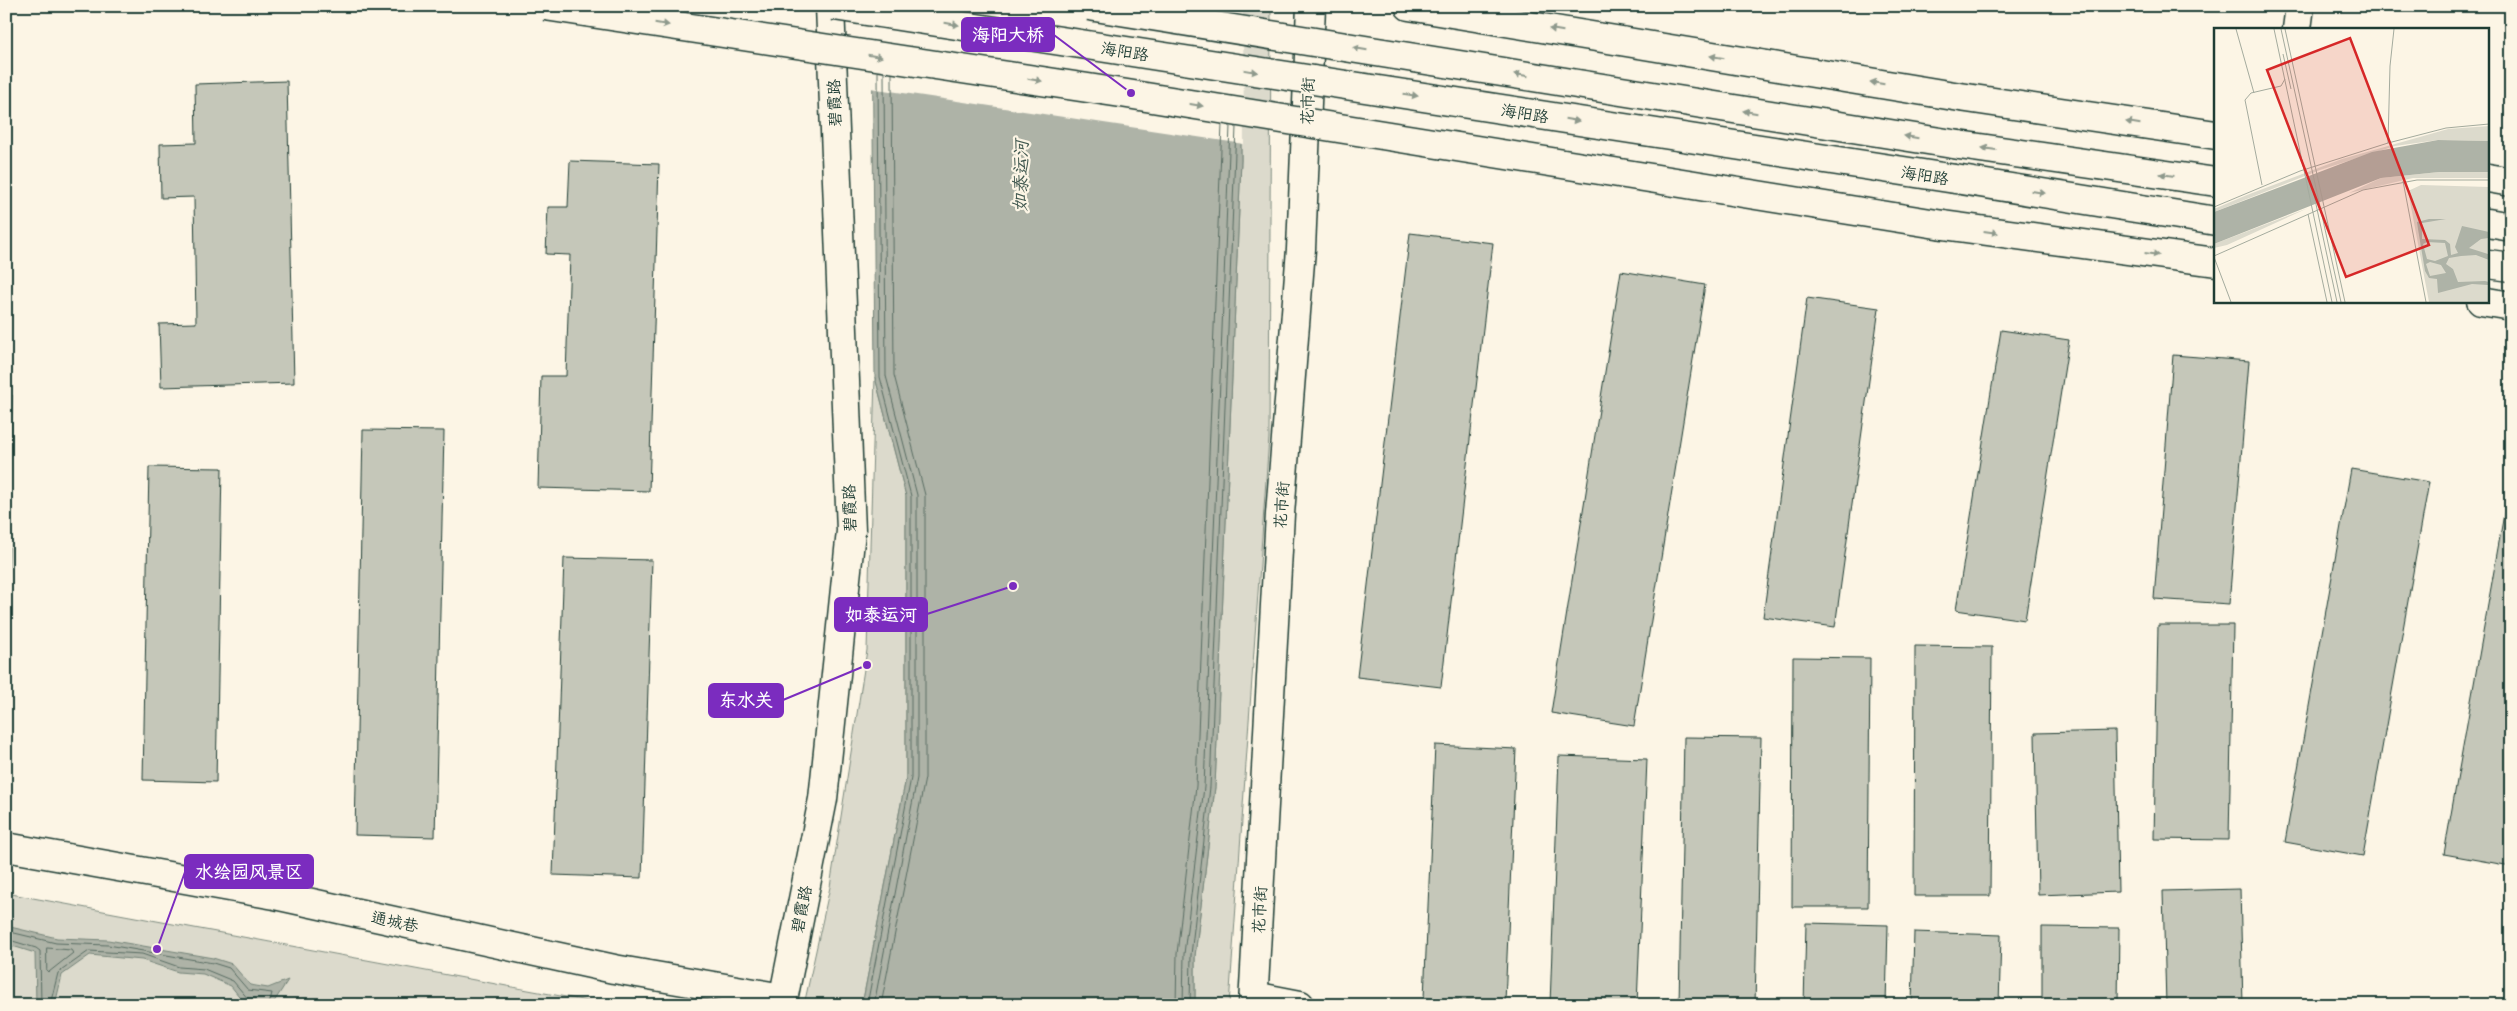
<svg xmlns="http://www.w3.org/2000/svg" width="2517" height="1011" viewBox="0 0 2517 1011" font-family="'Comic Neue','LXGW WenKai TC',sans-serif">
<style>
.green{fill:#dcdacc;stroke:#7e8c80}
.water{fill:#aeb3a7;stroke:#758479}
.pier{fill:#fcf5e5}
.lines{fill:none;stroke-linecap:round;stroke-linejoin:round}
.shore{stroke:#586c62;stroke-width:1}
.building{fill:#c5c7b9;stroke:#1f3d34}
.minor-casing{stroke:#1f3d34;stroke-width:31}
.tertiary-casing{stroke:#1f3d34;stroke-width:31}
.primary-casing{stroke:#1f3d34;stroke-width:31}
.minor{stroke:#fcf5e5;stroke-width:28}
.tertiary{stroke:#fcf5e5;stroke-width:28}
.primary{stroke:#fcf5e5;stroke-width:28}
.minor-bridge-casing{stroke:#1f3d34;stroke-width:31;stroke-linecap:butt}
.primary-bridge-casing{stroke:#1f3d34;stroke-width:31;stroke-linecap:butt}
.minor-bridge{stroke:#fcf5e5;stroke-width:28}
.primary-bridge{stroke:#fcf5e5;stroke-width:28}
.oneway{fill:#8e998c}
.labels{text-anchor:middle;stroke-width:4.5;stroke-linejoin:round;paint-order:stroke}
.street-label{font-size:16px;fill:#1f3d34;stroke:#fcf5e5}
.water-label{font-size:18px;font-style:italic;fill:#435a51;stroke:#fcf5e5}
.inset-road{fill:none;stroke:#a4ab9e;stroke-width:1}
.view{fill:#d62828;fill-opacity:0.15;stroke:#d62828;stroke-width:2.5}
.inset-edge{fill:none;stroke:#1f3d34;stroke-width:2.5}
.leader{fill:none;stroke:#7b2cbf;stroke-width:2}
.callout-dot{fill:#7b2cbf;stroke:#fcf5e5;stroke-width:2}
.callout{fill:#7b2cbf;stroke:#7b2cbf;stroke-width:2}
.callout-label{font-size:18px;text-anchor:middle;font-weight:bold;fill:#fff}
</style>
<rect width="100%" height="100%" fill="#fcf5e5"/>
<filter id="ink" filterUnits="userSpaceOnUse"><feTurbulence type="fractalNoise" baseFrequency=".02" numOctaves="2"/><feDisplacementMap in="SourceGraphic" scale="10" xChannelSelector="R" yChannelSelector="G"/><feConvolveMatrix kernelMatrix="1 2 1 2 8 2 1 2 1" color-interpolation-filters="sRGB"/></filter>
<g filter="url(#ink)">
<g class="green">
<path d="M1240,6H1271L1269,437L1229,1005H1195V956L1215,787L1241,160Z"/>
<path d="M875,377L906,496V778L862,1005H804L830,887L867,650Z"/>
<path d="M6,893L609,1005H6Z"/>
</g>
<g class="water">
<path d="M872,6H1240L1241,160L1215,787L1195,956V1005H862L906,778V496L875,377Z"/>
<path d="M6,926L57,938L108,940L213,958L232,964L250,985L268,988L288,980L272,1005H246L231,986L203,974L178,972L142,960L90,955L62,975L55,1005H36L35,953L6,944Z"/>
</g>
<path class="pier" d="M870,6H1243L1244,144L870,88Z"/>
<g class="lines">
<g class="shore">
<path d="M6,931L56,943L108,945L213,963L229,968L248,990L272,993L269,1005"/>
<path d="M6,939L36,948L40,951L41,1005"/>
<path d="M47,948L71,950L73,953L49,972L47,970Z"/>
<path d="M50,1005L58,973L89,951L142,954L179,967L204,969L233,981L249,1000L250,1005"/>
<path d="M867,1005L911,778V496L880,377L878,71"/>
<path d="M874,1005L917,778V495L886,376L884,72"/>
<path d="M881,1005L925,778V495L894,375L892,74"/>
<path d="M1176,1005L1177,954L1196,786L1222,124"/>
<path d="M1183,1005L1184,954L1204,787L1230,126"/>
<path d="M1190,1005L1191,955L1210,787L1236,127"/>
</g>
</g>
<g class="building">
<path d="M287,81L294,383L161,387L159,324L196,323L194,197L161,198L160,144L196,143L195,84Z"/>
<path d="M570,161L659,164L649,491L538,488L541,376H566L570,255L546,254L548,207H568Z"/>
<path d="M1410,233L1493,243L1441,687L1357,677Z"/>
<path d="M1621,271L1705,285L1634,726L1551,713Z"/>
<path d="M1807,298L1879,308L1835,627L1763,617Z"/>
<path d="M2001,330L2069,340L2025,620L1956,610Z"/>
<path d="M2173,355L2249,361L2229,604L2154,599Z"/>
<path d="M6,395H12L6,733Z"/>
<path d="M363,430L444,431L435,837L355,835Z"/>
<path d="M149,467L222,468L216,782L143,780Z"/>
<path d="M2351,469L2429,482L2363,856L2285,842Z"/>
<path d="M2510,480L2511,481V866L2444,854Z"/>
<path d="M564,558L652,560L642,878L553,875Z"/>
<path d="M2158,625H2233L2229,840L2154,839Z"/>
<path d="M1915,646L1992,647L1990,896H1914Z"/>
<path d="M1793,657L1870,658L1868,907H1792Z"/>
<path d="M2115,731L2118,892L2038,895L2035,733Z"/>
<path d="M1684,737L1761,738L1755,1005H1679Z"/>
<path d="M1435,745L1516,749L1505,1002L1424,998Z"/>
<path d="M1559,756L1647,759L1637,1005H1550Z"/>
<path d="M2240,889L2243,1005H2166L2163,891Z"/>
<path d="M1806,923L1888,925L1886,1005H1804Z"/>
<path d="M2042,927L2119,928L2118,1005H2042Z"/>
<path d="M1914,932L2001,935L1999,1005H1912Z"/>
</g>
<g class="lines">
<defs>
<g id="minor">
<path d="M1409,6L1960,97L2216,135"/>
<path d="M2297,29L2300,6"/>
<path d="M2488,178L2511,182"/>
<path d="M1943,225L2216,262"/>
<path d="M2481,301L2511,306"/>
<path d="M6,847L275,895L614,969L783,998"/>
<path d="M1254,996L1300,1005"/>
<path d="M1253,1005L1280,514L1301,249L1311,6"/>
</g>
<path id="tertiary" d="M782,1005L823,799L851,531L830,6"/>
<g id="primary">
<path d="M1959,145L2216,182"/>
<path d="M1955,179L2216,221"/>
<path d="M2488,223L2511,227"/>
<path d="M2488,264L2511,267"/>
</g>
</defs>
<use href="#minor" class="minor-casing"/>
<use href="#tertiary" class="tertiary-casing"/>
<use href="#primary" class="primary-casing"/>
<use href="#minor" class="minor"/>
<use href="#tertiary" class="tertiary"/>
<use href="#primary" class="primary"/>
<defs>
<path id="minor-bridge" d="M545,6L1121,93L1943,225"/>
<g id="primary-bridge">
<path d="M834,6L1955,179"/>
<path d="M1089,6L1959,145"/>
</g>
</defs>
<use href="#minor-bridge" class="minor-bridge-casing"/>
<use href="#primary-bridge" class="primary-bridge-casing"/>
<use href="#minor-bridge" class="minor-bridge"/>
<use href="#primary-bridge" class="primary-bridge"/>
</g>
<defs><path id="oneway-solid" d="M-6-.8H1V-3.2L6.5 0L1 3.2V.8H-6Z" transform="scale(1.25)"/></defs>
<g class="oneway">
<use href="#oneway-solid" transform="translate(662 24) rotate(9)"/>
<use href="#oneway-solid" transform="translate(952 24) rotate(9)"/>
<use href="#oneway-solid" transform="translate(1556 30) rotate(-171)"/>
<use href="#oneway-solid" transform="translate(1360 49) rotate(-171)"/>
<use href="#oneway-solid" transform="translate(875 56) rotate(9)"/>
<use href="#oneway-solid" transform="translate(1717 57) rotate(-171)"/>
<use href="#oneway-solid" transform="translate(1251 71) rotate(9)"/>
<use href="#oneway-solid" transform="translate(1521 75) rotate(-171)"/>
<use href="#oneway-solid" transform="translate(1035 80) rotate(9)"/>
<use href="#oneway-solid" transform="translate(1877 83) rotate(-171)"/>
<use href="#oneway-solid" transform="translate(1411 95) rotate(9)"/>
<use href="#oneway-solid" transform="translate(1196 105) rotate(9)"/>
<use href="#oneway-solid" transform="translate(1750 112) rotate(-171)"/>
<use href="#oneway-solid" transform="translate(1572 120) rotate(9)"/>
<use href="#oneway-solid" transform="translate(2133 123) rotate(-171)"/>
<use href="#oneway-solid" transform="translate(1911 137) rotate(-171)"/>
<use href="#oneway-solid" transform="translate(1989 149) rotate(-172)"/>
<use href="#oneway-solid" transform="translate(2167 175) rotate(-172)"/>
<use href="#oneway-solid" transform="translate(2038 192) rotate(9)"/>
<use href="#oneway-solid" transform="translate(1991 232) rotate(8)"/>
<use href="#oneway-solid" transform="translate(2152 254) rotate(8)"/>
</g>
</g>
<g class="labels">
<g class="street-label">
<text transform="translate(1125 51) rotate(9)" y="6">海阳路</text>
<text transform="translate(1307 101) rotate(-88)" y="6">花市街</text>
<text transform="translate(834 103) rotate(-92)" y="6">碧霞路</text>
<text transform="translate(1525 113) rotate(9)" y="6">海阳路</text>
<text transform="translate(1925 175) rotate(9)" y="6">海阳路</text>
<text transform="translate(1281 505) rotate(-86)" y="6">花市街</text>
<text transform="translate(849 508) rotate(-91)" y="6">碧霞路</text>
<text transform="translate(801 909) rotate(-79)" y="6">碧霞路</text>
<text transform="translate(1259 910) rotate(-87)" y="6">花市街</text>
<text transform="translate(395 921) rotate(12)" y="6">通城巷</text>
</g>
<g class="water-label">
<text transform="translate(1021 176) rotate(-89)" y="6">如泰运河</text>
</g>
</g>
<g transform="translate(2214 28)">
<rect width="275" height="275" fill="#fcf5e5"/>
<path d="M275,98V113L224,112L181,118L106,142L0,184V181L33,167L128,131L234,101ZM225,144H275V150H199L135,165L167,150ZM207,157L275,159V274H215L194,163ZM94,180L13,217L0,220V216Z" fill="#dcdacc"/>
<path d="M224,112L275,113V144H225L167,150L0,216V184L158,124ZM215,191H232L208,195V211L231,212L236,216L237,227L244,225L241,219L248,198L275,204V210L267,211L255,220L274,226L275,232L262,227L247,228L235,230L232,236L239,241L244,254L271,253L275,254V263L274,257L258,256L224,265L223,251L215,250L211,243L204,201L203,194ZM213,214L231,215L234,228L221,233L213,231L209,216ZM216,234L227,237L232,245L216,248L212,236Z" fill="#aeb3a7" fill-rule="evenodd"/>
<path class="inset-road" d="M22,1L40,65M60,1L118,274M67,1L127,274M71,1L131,274M69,26L77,61M174,115L176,38L180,1M189,153L212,274M48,157L31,72L37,65L67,58L71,51M100,167L123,274M0,179L86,143L174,115L232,100L275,96M94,186L113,274M0,228L149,162L203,152H275M0,229L17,274"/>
<path class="view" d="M136,10L215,217L132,249L53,42Z"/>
<rect width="275" height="275" class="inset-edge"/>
</g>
<path class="leader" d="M1131 93L1054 35M1013 586L927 614M867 665L783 700M157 949L185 872"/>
<g class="callout-dot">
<circle cx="1131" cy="93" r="5"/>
<circle cx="1013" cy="586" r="5"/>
<circle cx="867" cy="665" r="5"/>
<circle cx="157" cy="949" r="5"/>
</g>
<g class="callout">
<rect x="962" y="18" width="92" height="33" rx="5"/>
<rect x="835" y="598" width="92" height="33" rx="5"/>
<rect x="709" y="684" width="74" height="33" rx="5"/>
<rect x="185" y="855" width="128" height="33" rx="5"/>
</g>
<g class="callout-label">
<text x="1008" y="41">海阳大桥</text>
<text x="881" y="621">如泰运河</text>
<text x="746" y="706">东水关</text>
<text x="249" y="878">水绘园风景区</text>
</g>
<rect width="2517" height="1011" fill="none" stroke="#fcf5e5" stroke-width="25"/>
<rect x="12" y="12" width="2492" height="986" fill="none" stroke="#1f3d34" stroke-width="2" filter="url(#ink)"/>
</svg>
